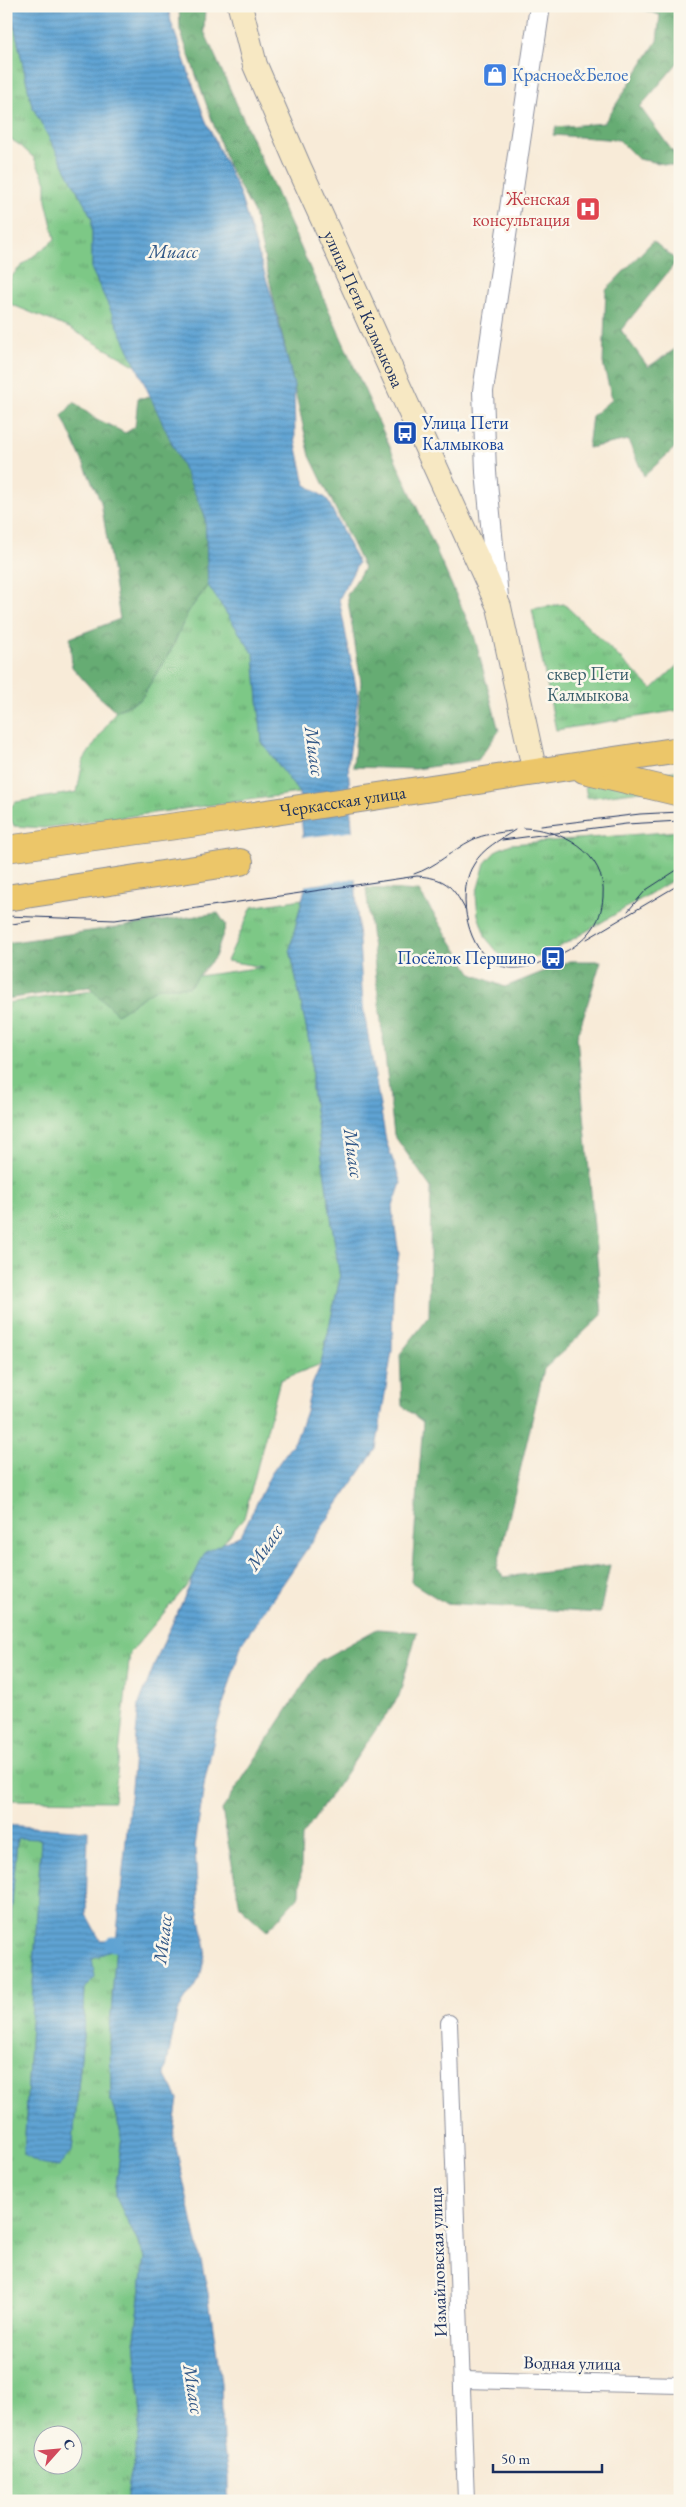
<svg xmlns="http://www.w3.org/2000/svg" width="686" height="2507" viewBox="0 0 686 2507" font-family="'EB Garamond',serif">
<style>
.grass{fill:url(#grass-tufts);stroke:#4c7c72;fill-rule:evenodd}
.forest{fill:url(#forest-crowns);stroke:#406e68}
.water{fill:url(#water-rules);stroke:#3c6998}
.pier{fill:#f8ebd8}
.lines{fill:none;stroke-linecap:round;stroke-linejoin:round}
.canal{stroke:#5ea3d3;stroke-width:15}
.minor-casing{stroke:#8a8d9b;stroke-width:18}
.tertiary-casing{stroke:#8a8d9b;stroke-width:22}
.secondary-casing{stroke:#8a8d9b;stroke-width:26}
.primary-casing{stroke:#8a8d9b;stroke-width:28}
.minor{stroke:#fff;stroke-width:16}
.tertiary{stroke:#fff;stroke-width:20}
.secondary{stroke:#f7e8c3;stroke-width:24}
.primary{stroke:#ecc669;stroke-width:26}
.tram{stroke:#1b2f5e;stroke-width:1}
.labels{text-anchor:middle;stroke-width:5;stroke-linejoin:round;paint-order:stroke}
.shop-label{font-size:18px;fill:#366cbe;stroke:#fbf7ec;text-anchor:start}
.health-label{font-size:18px;fill:#be3a42;stroke:#fbf7ec;text-anchor:end}
.street-label{font-size:18px;fill:#1b2f5e;stroke:#fbf7ec}
.transit-label{font-size:18px;fill:#164399;stroke:#fbf7ec;text-anchor:start}
.park-label{font-size:18px;fill:#385d6a;stroke:#fbf7ec}
.water-label{font-size:19px;font-style:italic;fill:#325887;stroke:#fbf7ec}
</style>
<defs>
<pattern id="grass-tufts" width="24" height="20" patternUnits="userSpaceOnUse" patternTransform="scale(1.25)"><rect width="24" height="20" fill="#7dc886"/><path d="M3 7l-1-3M5 7V3M7 7l1-3M15 17l-1-3M17 17v-4M19 17l1-3" fill="none" stroke="#66a371"/></pattern>
<pattern id="forest-crowns" width="20" height="18" patternUnits="userSpaceOnUse" patternTransform="scale(1.25)"><rect width="20" height="18" fill="#66ac73"/><path d="M2 6a3 3 0 1 1 6 0M12 15a3 3 0 1 1 6 0" fill="none" stroke="#538c62"/></pattern>
<pattern id="water-rules" width="6" height="5" patternUnits="userSpaceOnUse" patternTransform="scale(1.25)"><rect width="6" height="5" fill="#5ea3d3"/><path d="M0 2.5h6" fill="none" stroke="#4d85ae"/></pattern>
</defs>
<rect width="100%" height="100%" fill="#fbf7ec"/>
<filter id="ink" filterUnits="userSpaceOnUse"><feTurbulence type="fractalNoise" baseFrequency=".02" numOctaves="2"/><feDisplacementMap in="SourceGraphic" scale="10" xChannelSelector="R" yChannelSelector="G"/><feConvolveMatrix kernelMatrix="1 2 1 2 8 2 1 2 1" color-interpolation-filters="sRGB"/></filter>
<filter id="wash" filterUnits="userSpaceOnUse"><feTurbulence type="fractalNoise" baseFrequency=".0096" numOctaves="4" result="noise"/><feDisplacementMap in="SourceGraphic" scale="20" xChannelSelector="R" yChannelSelector="G"/><feGaussianBlur stdDeviation="1.12" result="paint"/><feColorMatrix in="noise" values="0 0 0 0 0 0 0 0 0 0 0 0 0 0 0 0 0 1.4 0 .05"/><feComposite in="paint" operator="in"/></filter>
<g filter="url(#wash)">
<rect width="100%" height="100%" fill="#f8ebd8"/>
<g class="grass">
<path d="M6,6H10L32,106L92,218V270L138,367L69,328L10,304C8,298 4,291 7,285C13,268 42,251 55,239L46,201V182L34,158L21,146L6,136Z"/>
<path d="M208,585L254,655L262,742L299,793L44,828L14,826L6,810L16,802L77,792L83,761L116,711L140,700L171,650L188,612Z"/>
<path d="M564,604L652,689L680,663V710L556,730L532,609Z"/>
<path d="M680,770V786L587,798L585,786Z"/>
<path d="M680,831V876L546,955L516,962L501,956L486,938L478,915L476,895L485,863L497,850L511,844Z"/>
<path d="M302,899L290,949L312,1056V1089L340,1278L321,1364L280,1380L244,1518L130,1653L114,1801L6,1800V1350L13,1274L6,1243V1003L263,967L227,961L252,907Z"/>
<path d="M17,1837L41,1839L24,2155L72,2151L83,2036L85,1987L92,1958L116,1944L110,2029L111,2101L122,2136L115,2195L145,2257L135,2338L141,2418L126,2501H6V1983ZM42,2434H72V2464H42Z"/>
</g>
<g class="forest">
<path d="M179,6H205L204,31L474,635L499,731L478,760L415,769L353,767L361,682L347,595L364,568L310,456L254,213L228,165L180,30Z"/>
<path d="M632,6H680V60L640,107L673,152L680,150V167L638,159L619,140L553,135L556,127L604,123L657,41L660,15Z"/>
<path d="M653,241L677,261L621,330L648,367L680,346V443L644,476L628,440L588,448L592,416L612,399L603,363L606,290Z"/>
<path d="M152,397L205,515L208,585L188,612L171,650L140,700L116,711L96,694L72,667L70,638L120,619L101,502L62,416L74,402L93,417L125,433L135,427L138,398Z"/>
<path d="M366,888L419,891L472,974L505,987L570,961H601L577,1037L602,1315L544,1369L497,1568L503,1577L610,1565L600,1613L445,1603L411,1582L423,1422L402,1406L400,1354L429,1317L431,1188L394,1135Z"/>
<path d="M218,913L226,925L215,957L189,987H159L117,1014L89,987L6,999V943Z"/>
<path d="M377,1629L417,1632L399,1696L302,1837L300,1895L267,1931L240,1907L222,1810L319,1661Z"/>
</g>
<g class="water">
<path d="M10,6H168L171,22L205,119L239,192L272,297L294,386L295,439L305,484L327,499L358,563L339,599L358,697L348,763L363,1006L386,1141L401,1183L392,1209L399,1254L393,1292L392,1351L376,1449L242,1643L218,1722L205,1779L195,1846L198,1907L206,1950L200,1978L177,2012L165,2074L178,2099L173,2134L208,2293L221,2383L223,2443L228,2475V2501H126L141,2418L135,2338L145,2257L115,2195L122,2136L111,2101L110,2029L116,1944L139,1704L161,1648L205,1552L241,1535L271,1474L296,1439L306,1411L312,1385L321,1364L340,1278L312,1089V1056L290,949L307,880L299,793L262,742L254,655L208,585L205,515L92,270V218L32,106Z"/>
<path d="M6,1825L88,1831L86,1914L100,1940H112L111,1951L92,1958L95,1977L85,1987L83,2036L72,2151L58,2167L40,2164L24,2155L41,1839L17,1838L6,1983Z"/>
</g>
<path class="pier" d="M355,831L357,878L303,886L305,880L301,838Z"/>
<g class="lines">
<path class="canal" d="M112,1944H116"/>
</g>
</g>
<g filter="url(#ink)">
<g class="lines">
<defs>
<g id="minor">
<path d="M449,2023L466,2501"/>
<path d="M463,2380L680,2385"/>
</g>
<path id="tertiary" d="M498,597L486,472L483,391L540,6"/>
<g id="secondary">
<path id="s1" d="M240,6L255,65L299,167L499,607L535,773"/>
</g>
<g id="primary">
<path d="M584,770L680,793"/>
<path id="s2" d="M6,849L235,818L680,750"/>
<path d="M6,898L240,862"/>
</g>
</defs>
<use href="#minor" class="minor-casing"/>
<use href="#tertiary" class="tertiary-casing"/>
<use href="#secondary" class="secondary-casing"/>
<use href="#primary" class="primary-casing"/>
<use href="#minor" class="minor"/>
<use href="#tertiary" class="tertiary"/>
<use href="#secondary" class="secondary"/>
<use href="#primary" class="primary"/>
<g class="tram">
<path d="M541,826L640,814L680,812"/>
<path d="M515,830C500,840 483,848 474,864C457,889 465,944 491,961C507,972 526,968 542,962C560,955 578,947 590,932C599,921 602,910 603,897C607,853 561,829 524,828"/>
<path d="M502,840L626,824L680,821"/>
<path d="M414,874C436,867 452,850 472,840C484,834 498,833 511,831"/>
<path d="M628,911L646,890L680,868"/>
<path d="M6,916L115,920L417,876C445,878 452,885 465,909"/>
<path d="M6,925L31,921"/>
<path d="M587,939L680,884"/>
</g>
</g>
</g>
<defs>
<symbol id="shop-square" viewBox="-11 -11 22 22"><rect x="-9" y="-9" width="18" height="18" rx="4" fill="#3f7fe0" stroke="#fbf7ec"/><path d="M-5-2.5h2.3a2.7 3.5 0 0 1 5.4 0H5L5.5 6h-11ZM-1.5-2.5h3a1.5 2.3 0 0 0-3 0Z" fill="#fff"/></symbol>
<symbol id="hospital-square" viewBox="-11 -11 22 22"><rect x="-9" y="-9" width="18" height="18" rx="4" fill="#e0444e" stroke="#fbf7ec"/><path d="M-5-5h3v3.5h4V-5h3V5h-3V1.5h-4V5h-3Z" fill="#fff"/></symbol>
<symbol id="bus-square" viewBox="-11 -11 22 22"><rect x="-9" y="-9" width="18" height="18" rx="4" fill="#1a4fb4" stroke="#fbf7ec"/><path d="M-5-6H5V4H4V6H2V4H-2V6H-4V4H-5ZM-3.5-4V0h7V-4ZM-3.5 1.2v1.5H-2V1.2ZM2 1.2v1.5H3.5V1.2Z" fill="#fff"/></symbol>
</defs>
<g fill-rule="evenodd">
<use href="#shop-square" x="481" y="61" width="28" height="28"/>
<use href="#hospital-square" x="574" y="195" width="28" height="28"/>
<use href="#bus-square" x="391" y="419" width="28" height="28"/>
<use href="#bus-square" x="539" y="944" width="28" height="28"/>
</g>
<g class="labels">
<g class="shop-label">
<text x="512" y="81">Красное&amp;Белое</text>
</g>
<g class="health-label">
<text x="570" y="205">Женская<tspan x="570" dy="21">консультация</tspan></text>
</g>
<g class="street-label">
<text dy="6" stroke="none"><textPath href="#s1" startOffset="328">улица Пети Калмыкова</textPath></text>
<text dy="6" stroke="none"><textPath href="#s2" startOffset="340">Черкасская улица</textPath></text>
<text transform="translate(438 2262) rotate(-92)" y="6">Измайловская улица</text>
<text transform="translate(572 2363) rotate(1)" y="6">Водная улица</text>
</g>
<g class="transit-label">
<text x="422" y="429">Улица Пети<tspan x="422" dy="21">Калмыкова</tspan></text>
<text x="536" y="964" text-anchor="end">Посёлок Першино</text>
</g>
<g class="park-label">
<text x="588" y="680">сквер Пети<tspan x="588" dy="21">Калмыкова</tspan></text>
</g>
<g class="water-label">
<text x="173" y="258">Миасс</text>
<text transform="translate(315 751) rotate(82)" y="7">Миасс</text>
<text transform="translate(354 1153) rotate(82)" y="7">Миасс</text>
<text transform="translate(264 1547) rotate(-56)" y="7">Миасс</text>
<text transform="translate(162 1939) rotate(-83)" y="7">Миасс</text>
<text transform="translate(194 2389) rotate(81)" y="7">Миасс</text>
</g>
</g>
<rect width="686" height="2507" fill="none" stroke="#fbf7ec" stroke-width="25"/>
<g transform="translate(58 2450) rotate(63)"><circle r="24" fill="#fbf7ec" stroke="#a1a7b3"/>
<path d="M0-4L9 19L0 12L-9 19Z" fill="#d1495b"/>
<text y="-8" font-size="14" font-weight="bold" text-anchor="middle" fill="#1b2f5e">С</text>
</g>
<path d="M493 2464v8h109v-8" fill="none" stroke="#1b2f5e" stroke-width="2.5"/>
<text x="501" y="2464" font-size="15" fill="#1b2f5e" stroke="#fbf7ec" stroke-width="4" paint-order="stroke">50 m</text>
</svg>
